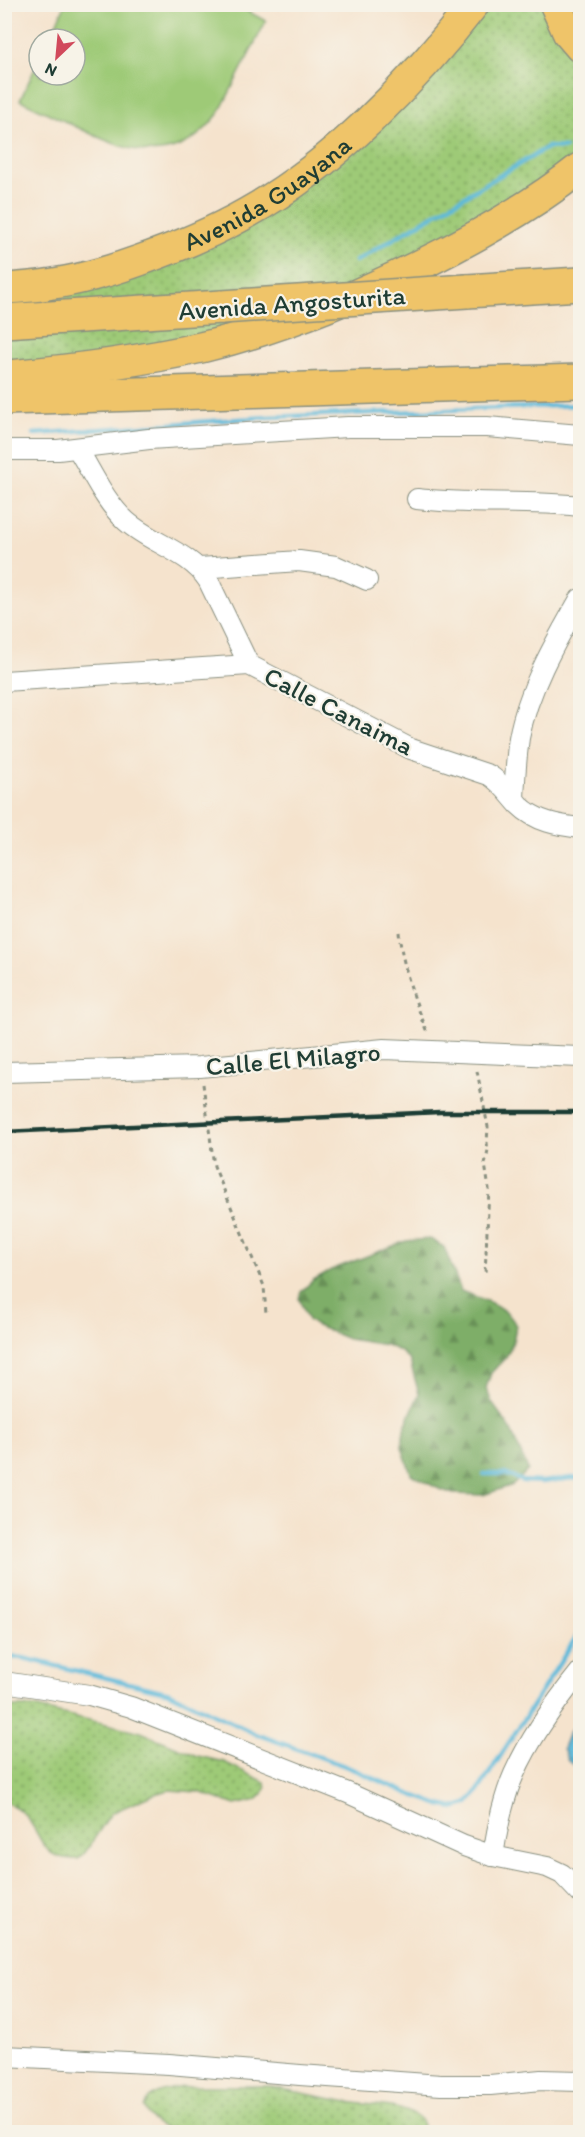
<svg xmlns="http://www.w3.org/2000/svg" width="585" height="2137" viewBox="0 0 585 2137" font-family="Itim,sans-serif">
<style>
.grass{fill:url(#grass-dots);stroke:#5e8456;stroke-width:1.5}
.forest{fill:url(#forest-firs);stroke:#4e764e;stroke-width:1.5}
.pitch{fill:#9eca77;stroke:#5e8456;stroke-width:1.5}
.water{fill:url(#water-ripples);stroke:#3e7b87;stroke-width:1.5}
.lines{fill:none;stroke-linecap:round;stroke-linejoin:round}
.stream{stroke:#5cb9da;stroke-width:4.5}
.minor-casing{stroke:#8a9080;stroke-width:22}
.primary-casing{stroke:#8a9080;stroke-width:33}
.motorway-casing{stroke:#8a9080;stroke-width:36}
.path{stroke:#8a9080;stroke-width:3;stroke-dasharray:4.5 4.5;stroke-linecap:butt}
.minor{stroke:#fff;stroke-width:20}
.primary{stroke:#efc469;stroke-width:30}
.motorway{stroke:#efc469;stroke-width:33}
.rail{stroke:#1f3d34;stroke-width:4.5}
.motorway-bridge-casing{stroke:#8a9080;stroke-width:36;stroke-linecap:butt}
.motorway-bridge{stroke:#efc469;stroke-width:33}
.labels{text-anchor:middle;stroke-width:4.5;stroke-linejoin:round;paint-order:stroke}
.street-label{font-size:26px;fill:#1f3d34;stroke:#f7f3e8}
</style>
<defs>
<pattern id="grass-dots" width="8" height="8" patternUnits="userSpaceOnUse" patternTransform="scale(1.5)"><rect width="8" height="8" fill="#9eca77"/><path d="M2 2h.1M6 6h.1" fill="none" stroke="#80a562" stroke-width="1.8" stroke-linecap="round"/></pattern>
<pattern id="forest-firs" width="22" height="20" patternUnits="userSpaceOnUse" patternTransform="scale(1.5)"><rect width="22" height="20" fill="#7eae68"/><path d="M5 1l3.5 6h-7zM16 11l3.5 6h-7z" fill="#678f56"/></pattern>
<pattern id="water-ripples" width="26" height="14" patternUnits="userSpaceOnUse" patternTransform="scale(1.5)"><rect width="26" height="14" fill="#5cb9da"/><path d="M2 4q2-2 4 0t4 0M15 11q2-2 4 0t4 0" fill="none" stroke="#4b98b2"/></pattern>
</defs>
<rect width="100%" height="100%" fill="#f7f3e8"/>
<filter id="ink" filterUnits="userSpaceOnUse"><feTurbulence type="fractalNoise" baseFrequency=".0167" numOctaves="2"/><feDisplacementMap in="SourceGraphic" scale="12" xChannelSelector="R" yChannelSelector="G"/><feConvolveMatrix kernelMatrix="1 2 1 2 8 2 1 2 1" color-interpolation-filters="sRGB"/></filter>
<filter id="wash" filterUnits="userSpaceOnUse"><feTurbulence type="fractalNoise" baseFrequency=".008" numOctaves="4" result="noise"/><feDisplacementMap in="SourceGraphic" scale="24" xChannelSelector="R" yChannelSelector="G"/><feGaussianBlur stdDeviation="1.35" result="paint"/><feColorMatrix in="noise" values="0 0 0 0 0 0 0 0 0 0 0 0 0 0 0 0 0 1.4 0 .05"/><feComposite in="paint" operator="in"/></filter>
<g filter="url(#wash)">
<rect width="100%" height="100%" fill="#f5e3cd"/>
<g class="grass">
<path d="M474,5H580V168L308,313L5,376V289L247,213Z"/>
<path d="M5,1707H33L141,1732L198,1756L224,1762L265,1782L266,1789L257,1800L235,1805L199,1792L169,1790L154,1794L111,1813L84,1854L78,1859C39,1860 45,1838 24,1814C19,1808 11,1805 5,1801Z"/>
<path d="M268,2086C297,2092 326,2098 355,2103C375,2106 399,2104 417,2117C423,2121 424,2126 423,2132H174C161,2127 150,2122 144,2108C146,2103 147,2099 152,2096C172,2081 242,2087 268,2086Z"/>
</g>
<path class="forest" d="M430,1239L444,1247L461,1291C480,1299 508,1305 516,1326L513,1342L506,1357L491,1373L486,1388L492,1403L510,1428L528,1470L513,1485L483,1495L453,1494L437,1488L411,1474L402,1447L404,1429L419,1394L410,1361L400,1351L386,1345L348,1339L315,1325L308,1320L299,1299L301,1292L313,1280L331,1270L406,1241Z"/>
<path class="pitch" d="M65,5H236L266,21L219,113C178,167 136,156 83,130C62,120 41,110 20,100L39,60V75H75V39H49Z"/>
<path class="water" d="M580,1716V1769L568,1761L563,1748L568,1735Z"/>
<g class="lines">
<g class="stream">
<path d="M356,261L548,147L565,148"/>
<path d="M34,434L267,417L580,405"/>
<path d="M484,1474H505L523,1481L542,1482L572,1478L580,1479"/>
<path d="M4,1657L23,1658L170,1693L256,1734L345,1766L410,1794L440,1805L453,1808L463,1805L468,1803L478,1791L580,1631"/>
</g>
</g>
</g>
<g filter="url(#ink)">
<g class="lines">
<defs>
<g id="minor">
<path d="M77,448C92,472 105,502 126,521C152,544 188,551 208,580L249,665"/>
<path d="M4,450H58L149,439L348,427H487L580,435"/>
<path d="M417,499C472,505 526,500 580,506"/>
<path d="M200,568L299,561L336,566L367,580"/>
<path d="M4,681L249,665L411,749L489,775C502,783 509,794 519,805C536,822 558,825 580,828"/>
<path d="M514,798C515,778 516,758 519,738C528,689 556,641 580,599"/>
<path d="M4,1072L200,1067L384,1049L580,1057"/>
<path d="M4,1682L89,1695L131,1707L348,1793L464,1846L493,1856L547,1867L562,1874L580,1893"/>
<path d="M493,1856C497,1829 503,1799 514,1774C530,1738 555,1703 580,1672"/>
<path d="M4,2056L169,2064L300,2075L441,2085H490L541,2080L580,2081"/>
</g>
<g id="primary">
<path d="M555,4L568,33L580,47"/>
<path id="s1" d="M4,289C20,287 35,287 50,284C80,280 110,271 138,261C175,248 212,233 247,213C333,165 414,82 474,4"/>
<path d="M4,376C71,370 137,362 203,347C278,329 351,299 420,265C477,237 531,207 580,168"/>
</g>
<g id="motorway">
<path d="M467,291L580,284"/>
<path d="M4,321L222,307"/>
<path d="M4,398L580,381"/>
</g>
</defs>
<use href="#minor" class="minor-casing"/>
<use href="#primary" class="primary-casing"/>
<use href="#motorway" class="motorway-casing"/>
<g class="path">
<path d="M399,932C402,966 415,1002 428,1033"/>
<path d="M477,1071L488,1127L487,1143L488,1150L485,1164L489,1189L485,1274"/>
<path d="M203,1084L214,1166L264,1286L266,1314"/>
</g>
<use href="#minor" class="minor"/>
<use href="#primary" class="primary"/>
<use href="#motorway" class="motorway"/>
<path class="rail" d="M4,1132L440,1112H580"/>
<defs>
<path id="motorway-bridge" d="M222,307L467,291"/>
</defs>
<use href="#motorway-bridge" class="motorway-bridge-casing"/>
<use href="#motorway-bridge" class="motorway-bridge"/>
</g>
</g>
<g class="labels">
<g class="street-label">
<text dy="9" stroke="none"><textPath href="#s1" startOffset="284">Avenida Guayana</textPath></text>
<text transform="translate(292 303) rotate(-4)" y="9">Avenida Angosturita</text>
<text transform="translate(339 711) rotate(27)" y="9">Calle Canaima</text>
<text transform="translate(293 1059) rotate(-5)" y="9">Calle El Milagro</text>
</g>
</g>
<rect width="585" height="2137" fill="none" stroke="#f7f3e8" stroke-width="24"/>
<g transform="translate(57 57) rotate(206)"><circle r="28" fill="#f7f3e8" stroke="#a1aaa0" stroke-width="1.5"/>
<path d="M0-4.5L10 22L0 15L-10 22Z" fill="#d1495b"/>
<text y="-9" font-size="16" font-weight="bold" text-anchor="middle" fill="#1f3d34">N</text>
</g>
</svg>
